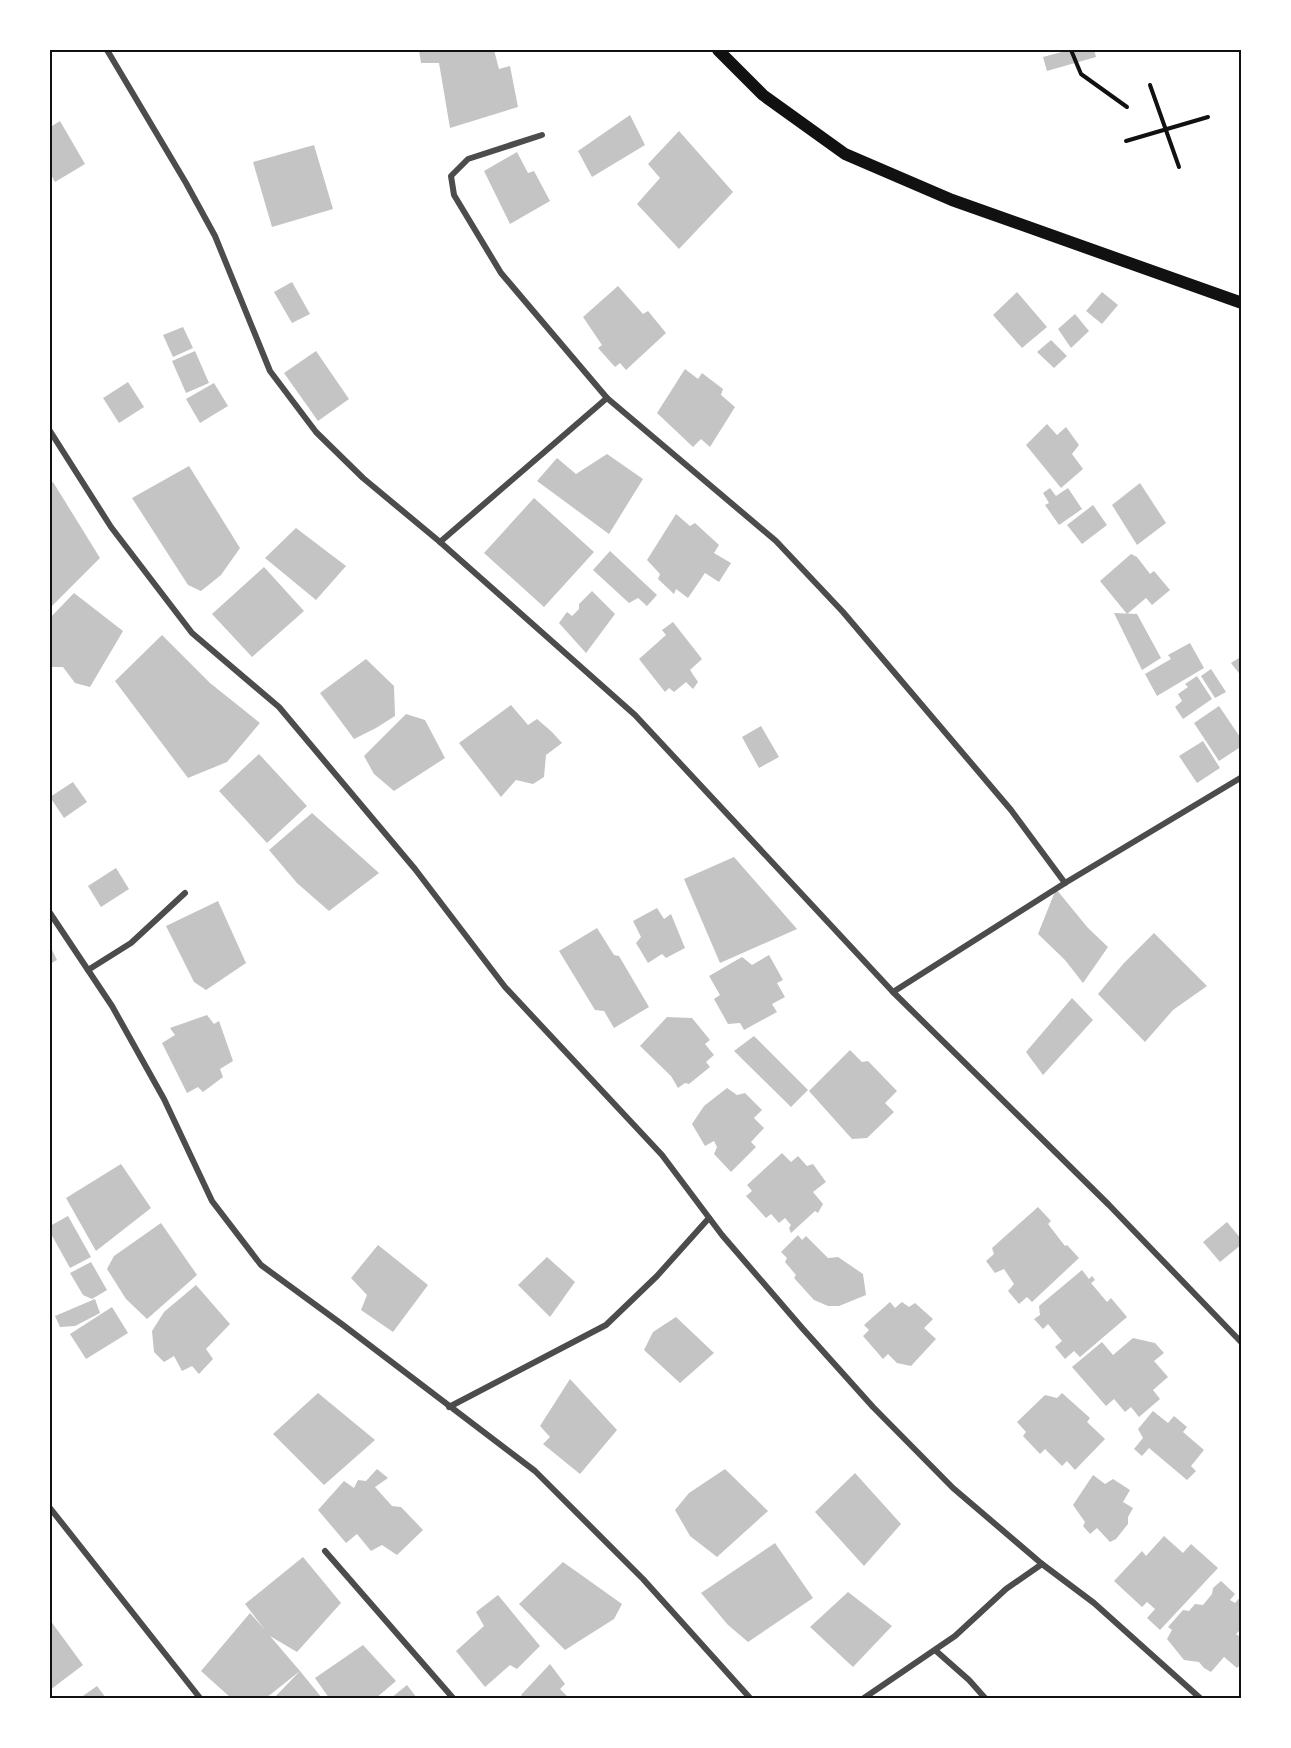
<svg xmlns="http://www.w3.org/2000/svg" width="1291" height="1748" viewBox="0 0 1291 1748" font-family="'Times New Roman',serif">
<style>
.building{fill:#c4c4c4}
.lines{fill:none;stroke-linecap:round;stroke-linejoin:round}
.path{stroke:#111;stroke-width:4}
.minor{stroke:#4c4c4c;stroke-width:6}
.secondary{stroke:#111;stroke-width:12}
.neatline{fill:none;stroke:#111;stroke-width:2}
</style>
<rect width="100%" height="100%" fill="#fff"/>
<g class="building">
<path d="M419,50H494L499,69L510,66L518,107L450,128L439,63H421Z"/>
<path d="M1069,50H1094L1096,57L1047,71L1043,57Z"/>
<path d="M630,115L645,145L592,177L578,151Z"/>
<path d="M60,121L85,164L55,182L50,173V122L52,126Z"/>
<path d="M679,131L733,192L679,249L637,204L660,178L648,164Z"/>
<path d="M314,145L333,209L272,227L253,162Z"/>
<path d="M517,152L528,173L534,171L550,201L510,224L484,171Z"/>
<path d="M292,282L310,314L292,323L274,292Z"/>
<path d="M618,286L643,314L648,311L666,333L626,370L620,363L615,367L598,348L602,345L583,317Z"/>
<path d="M1017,292L1047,327L1022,348L993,315Z"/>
<path d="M1102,292L1118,305L1102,324L1086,311Z"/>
<path d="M1075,314L1089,331L1071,348L1058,329Z"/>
<path d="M183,327L193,348L173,357L163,335Z"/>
<path d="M1051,340L1067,356L1054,368L1037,352Z"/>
<path d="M195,351L209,383L186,393L172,361Z"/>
<path d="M316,351L349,399L318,421L284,373Z"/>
<path d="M685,369L698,379L702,373L723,389L721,395L735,407L710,447L701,439L693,447L657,413Z"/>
<path d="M128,382L144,407L119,423L103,398Z"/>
<path d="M214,383L228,406L200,423L186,399Z"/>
<path d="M1047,424L1057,435L1066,427L1079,445L1072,454L1083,469L1061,488L1026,445Z"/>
<path d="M607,454L643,479L609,534L537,481L557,458L576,474Z"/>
<path d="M189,466L240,548L221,575L201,591L188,585L132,498Z"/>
<path d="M53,482L100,558L50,608V485Z"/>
<path d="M1140,483L1166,523L1137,545L1112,505Z"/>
<path d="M1050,488L1056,496L1068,488L1082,509L1059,525L1045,505L1049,503L1043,493Z"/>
<path d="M534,498L594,552L544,607L484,553Z"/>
<path d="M1093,505L1107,525L1082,544L1067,525Z"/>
<path d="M676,514L690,526L695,523L719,545L714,553L731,563L719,582L705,573L688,598L676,589L674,594L658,579L660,574L647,560Z"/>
<path d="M296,528L346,566L316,600L265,558Z"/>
<path d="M610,551L657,595L647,606L638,598L629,603L593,570Z"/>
<path d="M1131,554L1137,557L1150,574L1154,571L1170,590L1152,605L1146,598L1127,614L1100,581Z"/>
<path d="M264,567L304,611L252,657L212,614Z"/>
<path d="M592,591L615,614L586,653L559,623L567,612L572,616L579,609V604Z"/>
<path d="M74,593L123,631L90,687L75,683L63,667H50V618Z"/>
<path d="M1114,613L1137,614L1161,658L1142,670Z"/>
<path d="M673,622L702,659L690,670L698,682L693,689L686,682L674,692L669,688L665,692L639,659L666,635L662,630Z"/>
<path d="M162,635L210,683L260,723L227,762L188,778L115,681Z"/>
<path d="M1190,643L1204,668L1157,696L1145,674L1171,659L1168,655Z"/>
<path d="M1242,656V677L1231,663Z"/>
<path d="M366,659L394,686L395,716L376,728L354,739L320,693Z"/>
<path d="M1211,669L1226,692L1215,698L1201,676Z"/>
<path d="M1197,676L1212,699L1183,719L1175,707L1182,701L1178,694L1188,687L1185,684Z"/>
<path d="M511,705L528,725L537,719L552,732L562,743L546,755L544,777L533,784L516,780L501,797L459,743Z"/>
<path d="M1219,706L1242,740V746L1219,761L1194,723Z"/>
<path d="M406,714L425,720L445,758L394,791L374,774L364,756Z"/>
<path d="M761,726L779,757L759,768L742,737Z"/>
<path d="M1203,741L1220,768L1197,783L1179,756Z"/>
<path d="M259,754L307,806L267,843L219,791Z"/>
<path d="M73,782L87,802L64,818L50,797Z"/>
<path d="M312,813L379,873L329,911L297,883L269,850Z"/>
<path d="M734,857L797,929L720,963L684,879Z"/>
<path d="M116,868L129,889L101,907L88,886Z"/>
<path d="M1056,889L1088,928L1108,947L1083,983L1065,960L1038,934Z"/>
<path d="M218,901L246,963L206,990L194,982L166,926Z"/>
<path d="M657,908L664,919L671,914L685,948L666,958L662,954L648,963L636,943L641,937L633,921Z"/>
<path d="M597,928L614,955L619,956L649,1007L614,1028L604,1011L595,1010L559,951Z"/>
<path d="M1154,933L1207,986L1173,1010L1145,1042L1098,994L1124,963Z"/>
<path d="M50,946L57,960L50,964Z"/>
<path d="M769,955L783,980L777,983L785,997L772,1004L777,1012L744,1030L740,1023L728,1024L714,999L720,995L709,976L742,957L752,965Z"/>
<path d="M1072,998L1093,1020L1043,1075L1026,1052Z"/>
<path d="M207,1015L214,1024L219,1021L233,1061L220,1069L223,1077L203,1092L198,1087L187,1093L162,1043L175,1035L170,1028Z"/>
<path d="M667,1017L692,1018L710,1040L705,1044L714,1055L706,1062L710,1067L689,1084L685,1083L678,1088L671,1076L640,1046Z"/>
<path d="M754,1036L808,1090L791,1107L734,1051Z"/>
<path d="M850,1050L862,1062L868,1061L897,1091L885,1103L894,1112L867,1138L852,1139L809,1091Z"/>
<path d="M727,1088L737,1095L745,1093L762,1110L754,1118L764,1128L751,1142L756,1147L731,1172L714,1154L717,1147L714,1141L705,1146L692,1124L704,1106Z"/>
<path d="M782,1153L791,1162L798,1156L807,1166L813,1164L826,1182L813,1192L823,1204L818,1213L815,1211L791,1233L789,1228L791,1225L785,1218L779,1223L771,1214L766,1218L746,1196L752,1191L747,1185Z"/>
<path d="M121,1164L151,1208L96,1251L66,1198Z"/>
<path d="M1038,1207L1051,1221L1048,1224L1065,1246L1067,1245L1079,1258L1032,1302L1027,1297L1019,1304L1008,1291L1014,1284L1004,1269L995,1273L986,1261L994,1254L992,1248Z"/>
<path d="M68,1216L91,1257L70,1268L50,1232V1226Z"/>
<path d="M1227,1222L1242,1240V1244L1220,1262L1203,1242Z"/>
<path d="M161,1223L197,1275L147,1319L126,1299L107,1269L114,1256Z"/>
<path d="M798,1235L802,1240L806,1236L828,1258L838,1257L863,1274L866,1295L839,1306H828L814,1300L794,1278L796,1275L785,1262L787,1258L781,1252Z"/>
<path d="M378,1245L428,1285L393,1332L361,1310L367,1295L351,1278Z"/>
<path d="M547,1257L575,1282L550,1317L518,1285Z"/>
<path d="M91,1262L107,1290L92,1299L83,1295L70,1273Z"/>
<path d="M1082,1270L1089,1279L1092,1276L1095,1280L1091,1283L1107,1302L1111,1298L1127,1317L1080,1357L1074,1351L1065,1359L1055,1347L1062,1341L1048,1324L1043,1329L1034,1319L1040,1315L1039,1306Z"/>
<path d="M196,1285L230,1324L206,1349L213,1359L199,1374L192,1366L182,1371L174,1356L164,1362L154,1352L152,1331L164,1312Z"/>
<path d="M95,1299L100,1313L75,1326L60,1327L55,1316Z"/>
<path d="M890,1302L895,1308L902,1302L909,1307L915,1303L933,1319L924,1328L936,1339L911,1366L897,1363L888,1354L883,1359L863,1336L869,1330L864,1325Z"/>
<path d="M112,1307L128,1333L86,1359L70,1334Z"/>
<path d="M676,1317L714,1353L680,1383L644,1350L653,1332Z"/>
<path d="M1133,1338L1155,1343L1164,1353L1154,1361L1168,1377L1153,1390L1160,1399L1139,1417L1131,1407L1125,1412L1114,1399L1106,1406L1072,1367L1102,1342L1113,1355Z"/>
<path d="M570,1379L617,1430L580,1474L543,1444L550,1437L540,1426Z"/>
<path d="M318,1393L375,1440L324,1485L273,1434Z"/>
<path d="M1062,1393L1090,1418L1087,1422L1105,1439L1075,1470L1067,1461L1062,1466L1045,1449L1040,1454L1023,1436L1026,1432L1017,1422L1045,1395L1057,1398Z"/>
<path d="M1153,1411L1168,1423L1174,1416L1187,1427L1183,1432L1204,1450L1191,1466L1196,1471L1187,1480L1149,1448L1142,1456L1134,1449L1143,1438L1138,1429Z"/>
<path d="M377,1469L388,1478L375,1487L392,1506L401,1507L423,1530L397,1555L382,1545L371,1551L357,1534L346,1543L318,1510L344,1481L354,1488L358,1480L366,1481Z"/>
<path d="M725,1469L768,1511L717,1557L690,1536L675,1510L689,1493Z"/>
<path d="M855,1473L901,1524L864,1566L815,1512Z"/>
<path d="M1093,1475L1105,1484L1113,1479L1130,1490L1123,1502L1133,1508L1128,1517V1524L1116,1539L1110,1542L1097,1528L1090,1534L1083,1526L1085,1522L1073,1505Z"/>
<path d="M1164,1536L1183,1553L1191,1544L1218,1568L1160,1630L1147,1618L1155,1609L1147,1602L1142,1607L1114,1581L1142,1551L1146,1556Z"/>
<path d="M775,1543L813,1598L748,1642L728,1625L701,1593Z"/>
<path d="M303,1557L341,1603L297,1652L270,1636L300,1671L322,1698H274L300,1671L266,1698H231L201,1671L250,1613L265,1630L245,1604Z"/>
<path d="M563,1562L622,1604L614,1619L565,1650L519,1604Z"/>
<path d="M1221,1581L1235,1594L1230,1600L1235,1603L1242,1595V1628L1236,1634L1242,1638V1663L1237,1668L1224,1657L1211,1672L1204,1668L1199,1662L1184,1660L1167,1639L1172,1630L1168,1627L1183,1610L1189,1611L1195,1604L1203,1605L1212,1594L1213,1588Z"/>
<path d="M848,1592L892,1626L853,1667L810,1627Z"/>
<path d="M498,1595L540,1646L517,1669L510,1665L485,1687L456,1651L484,1626L476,1612Z"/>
<path d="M50,1620L83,1665L50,1690Z"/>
<path d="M363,1645L396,1681L376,1698H329L315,1678Z"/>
<path d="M550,1664L565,1684L560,1689L569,1698H524L521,1695Z"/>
<path d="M407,1685L417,1698H391Z"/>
<path d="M97,1686L106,1698H80Z"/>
</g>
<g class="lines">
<g class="path">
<path d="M1071,50L1081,74L1127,107"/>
<path d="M1150,85L1179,167"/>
<path d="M1126,141L1208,117"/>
</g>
<g class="minor">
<path d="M107,50L186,183L215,236L270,371L316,432L363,478L440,542L635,715L893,992L1109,1205L1242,1343"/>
<path d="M542,135L468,159L451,176L454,195L501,273L607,398L776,541L843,612L1011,810L1065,883"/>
<path d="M50,431L111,527L192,633L279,707L415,869L505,987L662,1155L722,1235L803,1329L873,1407L953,1488L1042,1564L1094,1603L1200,1698"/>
<path d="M440,542L607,398"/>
<path d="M50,913L112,1006L164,1099L212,1201L261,1265L343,1325L535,1471L643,1579L750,1698"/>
<path d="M88,970L131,943L185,893"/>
<path d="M893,992L1065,883L1242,777"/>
<path d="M449,1407L606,1325L657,1276L709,1218"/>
<path d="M50,1508L200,1698"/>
<path d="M325,1551L453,1698"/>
<path d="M935,1650L969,1680L985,1698"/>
<path d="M864,1698L955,1636L1006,1589L1042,1564"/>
</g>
<path class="secondary" d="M718,50L763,95L845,154L952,200L1242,303"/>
</g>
<rect width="1291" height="1748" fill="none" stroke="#ffffff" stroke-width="102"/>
<rect x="51" y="51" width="1189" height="1646" class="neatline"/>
</svg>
